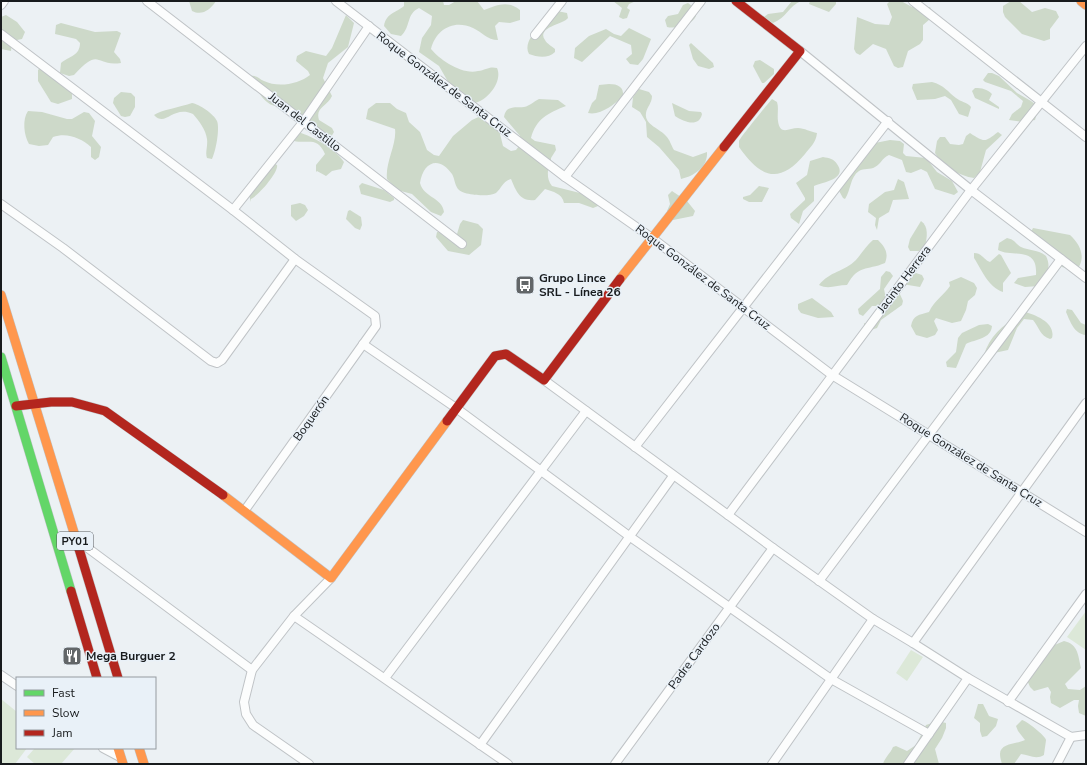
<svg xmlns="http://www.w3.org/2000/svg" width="1087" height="765" viewBox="0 0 1087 765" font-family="'Nunito Sans',sans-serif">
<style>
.green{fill:#dce8d8}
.forest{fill:#cdd9c9}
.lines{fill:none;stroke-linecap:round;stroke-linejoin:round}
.street-casing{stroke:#bfc3c6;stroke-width:10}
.fast-casing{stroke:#bfc3c6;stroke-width:10}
.slow-casing{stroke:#bfc3c6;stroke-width:10}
.jam-casing{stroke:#bfc3c6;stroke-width:10}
.street{stroke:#fcfdfd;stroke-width:8}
.fast{stroke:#63d668;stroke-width:9}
.slow{stroke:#ff974d;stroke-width:9}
.jam{stroke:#b3261e;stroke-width:9}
.labels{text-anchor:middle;stroke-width:3;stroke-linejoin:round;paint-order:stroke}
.shield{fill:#e9f1f8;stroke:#575b5f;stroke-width:1}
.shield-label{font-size:11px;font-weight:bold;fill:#181b1d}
.street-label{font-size:12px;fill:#181b1d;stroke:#e9f1f8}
.poi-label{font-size:12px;font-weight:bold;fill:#181b1d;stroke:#e9f1f8;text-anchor:start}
</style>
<rect width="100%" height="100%" fill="#ecf1f4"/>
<g class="green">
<path d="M1086,611V650L1067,637Z"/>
<path d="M911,650L923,657L907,681L896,673Z"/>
<path d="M1,699L17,712V748H27L15,764H1Z"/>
<path d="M35,748H75L61,764H35L27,757Z"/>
</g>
<g class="forest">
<path d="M189,1H216C210,10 202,16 192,11Z"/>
<path d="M404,1H443L444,5H449L456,1H477L484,10C497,5 508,0 520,10V20L510,23L499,22L495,26L498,40C487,40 482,32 473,28C454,19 436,29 431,49C440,60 462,75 478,71C486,70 489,66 497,68C503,81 488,100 475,103C470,105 464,103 459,101L439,66L419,52L422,38L431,25L432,16L419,8C406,14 411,27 401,36L391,34L384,26C386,13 396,13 404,6Z"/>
<path d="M613,1H636L629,4L627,8L630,10L627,18L623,19L619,17L622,8Z"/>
<path d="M792,1H801C789,6 786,18 773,23L764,17L768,14L783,12Z"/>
<path d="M823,1L836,2V4L829,12L809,4L810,1Z"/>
<path d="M890,1H901L912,7H930L932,11L930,19L923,25V40L920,44L908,51L903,67L898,68L894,66L886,49L873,44L860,55L856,53L854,49L857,17L875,24L889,25L892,17L887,4Z"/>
<path d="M1011,1H1019L1032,12L1045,8L1056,11L1059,17L1050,29V39L1044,41L1022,34L1005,17L1003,12V6Z"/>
<path d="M688,3L692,6L696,16C692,25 676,29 667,27L665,20L668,16L678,14L683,5Z"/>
<path d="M557,11L567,13L568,18C564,24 536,27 545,40C547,44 552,46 555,49V52C548,59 537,57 529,54C521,38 547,21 557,11Z"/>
<path d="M6,15L17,22L25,32L22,39L12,41L11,51L1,49V17Z"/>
<path d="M346,15L354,23L348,47L328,63L323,78L332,96C327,107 315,107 319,120L332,128L334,132L331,137C315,137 307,116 294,109C285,105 275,109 267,102C259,96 255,85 251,76C257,75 259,79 264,81C278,88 299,84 310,75L308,71L296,61L297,56L306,51L326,56L332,48Z"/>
<path d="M61,23L95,32L117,31L121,33L114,52L120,59L121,63C94,67 101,46 74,75L69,76L60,73L61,63C69,56 80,56 80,43L76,39L55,34L56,25Z"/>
<path d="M629,28L651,39L643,59L638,65L630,64L626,59L632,54L631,45L610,36L582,62L574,58L575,48L589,36L606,29L614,34L621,36Z"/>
<path d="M691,43L713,63L714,67L709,69L698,66L693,59L689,45Z"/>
<path d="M760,60L774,69V74L764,83H762L753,66L755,61Z"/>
<path d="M41,67L72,91V99L58,104L51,102L38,81V70Z"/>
<path d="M988,73H992L999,76L1017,93L1031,101L1035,104L1037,113L1035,120L1023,122L1009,120L1012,114L1021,107L1023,101L1011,91L985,82L983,80Z"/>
<path d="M932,82C944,85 948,92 956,98C961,102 967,102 971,107L968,117L959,114L951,100L945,96L935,99L917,100L912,88L913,84Z"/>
<path d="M609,84C618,84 624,87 623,96C615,104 600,116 588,113L592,103L596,99L599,85Z"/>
<path d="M975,88C982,88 987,89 992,94L989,100L999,107V109L975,98L972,91Z"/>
<path d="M639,89L649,92L652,96C652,103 647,107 646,113C644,125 661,129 666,136C670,140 671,145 674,150L693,157L707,152C708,167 694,176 681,179L679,170L659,147L647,137L646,122L640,112L632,107L633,97Z"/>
<path d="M121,92L131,93L135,97V107L130,116L125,117L121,116L113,103L114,98Z"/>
<path d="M539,99L558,100L566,106C548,113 536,119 531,138L535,141L555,145L556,150L551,158V163L549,162C548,171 546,179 552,186L592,196L599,202L598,206L593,208L579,203H564C562,193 553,192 545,189L535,200C520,202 516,191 511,179C502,182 502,188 496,193C489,197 472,195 465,193C454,190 456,181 452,174C439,155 423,162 420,183C424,198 442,197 444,212L441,216L431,212L412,194L397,190L387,179C385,163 397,144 395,129L366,119L368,109L376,103H390L397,109L406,113L409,122L420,132L427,150L434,155L439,156L453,136L472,120L485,114L497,122L503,146L511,151L516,150L519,146L520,136L504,117C506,105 515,108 524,107C530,106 534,101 539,99Z"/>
<path d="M772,99L777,102C779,108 777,114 778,121C780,136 789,128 798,128C804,128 811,132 817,133C816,143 810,147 805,154C779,185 761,178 739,147C739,145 739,143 739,141C740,138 770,101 772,99Z"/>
<path d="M192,103C199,104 214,114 217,121C220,128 216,151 212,159L207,158C205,152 208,146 207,139C206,130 199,121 193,114C172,105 166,128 154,115C161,110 181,107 192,103Z"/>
<path d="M672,103L689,111L701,112L702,114C699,128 684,122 675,116Z"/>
<path d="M28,111L42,112L67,119H72L84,112L89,113L95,121L92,136L101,147L99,157L95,160L91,157V147C81,138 67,132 53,137L48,145L39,146L29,144C24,136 22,119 28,111Z"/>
<path d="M295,131C310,135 335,148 344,162L341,169L332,171L326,176L317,171L316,172V165L325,154C317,136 309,144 294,141L292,139Z"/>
<path d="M998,132L1002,135L986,150L980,172L974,178C959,176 943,166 935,153L937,141L940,137H945L950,144L959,145L963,144L966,136L970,133C985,143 985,142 998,132Z"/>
<path d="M890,140L900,141L904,144L903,153L906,156L926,158L937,172L952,181L958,192L954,195L935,189L927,172L921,169L911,173L906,172L902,160L889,155C882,158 881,164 875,167C870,170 864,168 859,171C850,177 851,190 845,199L843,198L838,189L841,176L844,170L875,143Z"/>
<path d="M823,157C829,158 834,159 837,164C848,179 823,182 814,186V201L803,211L799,224L791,218L790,214L805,200V198L796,183L807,175L810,161Z"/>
<path d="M275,164L277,165C279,172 258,196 251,199V202L249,195Z"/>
<path d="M898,179L904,182L909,199L893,200L889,212L879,218L877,230L875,225L876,218L868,212L869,204L885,192L894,190Z"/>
<path d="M362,183L384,190L394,198V200L390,202L361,194L359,186Z"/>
<path d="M759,186L769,188L762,202H749L743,199V197L750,195Z"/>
<path d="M672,191L687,201L695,211L693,216L673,220L667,211L670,204L668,195Z"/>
<path d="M300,203L305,205L308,210L304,216L296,221L291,216V205Z"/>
<path d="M350,210L361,217L362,225L360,230L355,228L346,219L348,211Z"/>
<path d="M463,220L478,224L483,229L481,245L469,255L448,251L436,237L437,232L457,234L460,224Z"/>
<path d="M921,221C929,226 927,238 925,246L919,251H910L908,247L910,239Z"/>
<path d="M1033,228L1070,235C1080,244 1086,257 1078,268L1073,270L1062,267L1056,259L1030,234Z"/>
<path d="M1007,238C1016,240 1014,243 1021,247C1029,251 1038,249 1046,256C1052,268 1046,276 1039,286L1025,287L1014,283L1018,278L1036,275C1038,245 1012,258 998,250L999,243Z"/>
<path d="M873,240H878C885,247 889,253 885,263C866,271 859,264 847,285C837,285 828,290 819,285C830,271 844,272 856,260C862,253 866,246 873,240Z"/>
<path d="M974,253C982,253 984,260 990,262L999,254L1001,255L1011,273L1003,283V292C988,287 982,270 974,258Z"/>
<path d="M886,271L890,272L893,276L884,289L885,294L889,293L913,272L922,275L924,279L920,287L902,284L899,292L903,301L902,305L881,320L877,328L871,330L864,328V323L869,326L879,309L876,306H872L863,316L859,314L858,309L880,289L881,277Z"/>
<path d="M961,277L974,283L977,288L975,295L968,301L966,310L961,321L952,323L936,318L934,321L938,330L935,335L927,338L916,335L911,326C913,315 919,315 929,312C934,301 944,295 950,286L949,282Z"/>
<path d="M812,298L831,312L834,317L818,318L801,313L798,309V304Z"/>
<path d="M1067,309L1072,310L1081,323L1086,325V335C1074,334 1070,321 1066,312Z"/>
<path d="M1025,312C1036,315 1056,323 1052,338L1050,339C1040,336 1039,327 1033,320L1024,319L1017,328L1008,350L994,353L987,357L984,355C990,334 1007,322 1025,312Z"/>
<path d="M988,324L992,326C991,339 976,339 966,344L956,368L947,367L946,362L956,352L958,338L962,333L979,325Z"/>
<path d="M1064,641C1078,644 1078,655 1081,668L1065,684L1068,689L1080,690L1086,686V716L1079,713L1078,706L1079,700H1074L1060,708L1051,703L1050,697L1051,692L1048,687L1034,691L1030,687L1024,673L1033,663L1038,652Z"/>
<path d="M978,704H983L989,716L998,719L996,726L987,736L982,737L980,731V723L974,718Z"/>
<path d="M1022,720C1025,720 1046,736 1046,740C1046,741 1044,754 1044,755C1036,760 1029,755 1021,754L1014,764H1002C1001,761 1000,757 1000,754C1000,743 1018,744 1025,740L1018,731L1016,726Z"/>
<path d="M938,721L946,723V728L942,738L935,749L939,764H883C885,757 890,754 893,747L896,746L907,751L916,745L926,725Z"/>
</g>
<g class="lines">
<defs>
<g id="street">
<path d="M147,1L462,244"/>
<path d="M336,1L565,177L652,238L832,375L1086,532"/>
<path d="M913,1L1086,137"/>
<path d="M1,5L4,1"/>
<path d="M1,34L233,210L295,259L375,316L376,326L245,510"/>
<path d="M535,35L562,1"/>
<path d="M800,51L971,190L1086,278"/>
<path d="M565,177L701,1"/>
<path d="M1,204L63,248L211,361L217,363L222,360L295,259"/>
<path d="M233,210L304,121L369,26"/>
<path d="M363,344L456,408L629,536L831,679L929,734"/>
<path d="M544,380L773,548L873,619L913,643L968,678L1071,737L1086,735"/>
<path d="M635,447L888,121"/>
<path d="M728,515L971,190L1086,46"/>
<path d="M77,540L252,670"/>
<path d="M819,581L1061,259"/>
<path d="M294,616L508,764"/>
<path d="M913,643L1086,403"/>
<path d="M1,675L17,686"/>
<path d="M385,678L586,411"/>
<path d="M1008,702L1086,594"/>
<path d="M480,745L673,476"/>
<path d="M103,748L120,757"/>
<path d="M309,764L253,725L246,714L244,702L252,670L294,616L331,578"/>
<path d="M615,764L773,548"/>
<path d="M772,764L873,619"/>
<path d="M908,764L968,678"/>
<path d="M1057,764L1071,737"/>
</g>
<path id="fast" d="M1,357L71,591"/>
<g id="slow">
<path d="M1081,1L1086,5"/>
<path d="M620,279L724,147"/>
<path d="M1,295L79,549"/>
<path d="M223,495L331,578L447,421"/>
<path d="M118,748L123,764"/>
<path d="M139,748L144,764"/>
</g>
<g id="jam">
<path d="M724,147L800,51L736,1"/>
<path d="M16,406L51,402H72L105,411L223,495"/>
<path d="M447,421L495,356L506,354L544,380L620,279"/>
<path d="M79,549L118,678"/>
<path d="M71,591L97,678"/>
</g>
</defs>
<use href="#street" class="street-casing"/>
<use href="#fast" class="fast-casing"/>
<use href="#slow" class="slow-casing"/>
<use href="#jam" class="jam-casing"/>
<use href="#street" class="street"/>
<use href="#fast" class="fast"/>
<use href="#slow" class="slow"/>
<use href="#jam" class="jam"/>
</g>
<defs>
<symbol id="bus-square" viewBox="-11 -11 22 22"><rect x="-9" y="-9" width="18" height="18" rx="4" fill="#626668" stroke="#e9f1f8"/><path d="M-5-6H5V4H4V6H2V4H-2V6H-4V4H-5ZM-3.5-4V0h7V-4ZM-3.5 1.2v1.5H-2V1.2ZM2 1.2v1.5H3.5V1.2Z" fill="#fff"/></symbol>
<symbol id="restaurant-square" viewBox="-11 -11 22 22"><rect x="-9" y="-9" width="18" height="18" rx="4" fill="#626668" stroke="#e9f1f8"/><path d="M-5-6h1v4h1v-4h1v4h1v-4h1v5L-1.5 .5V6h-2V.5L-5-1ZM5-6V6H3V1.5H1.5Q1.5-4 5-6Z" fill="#fff"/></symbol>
</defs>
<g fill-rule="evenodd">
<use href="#bus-square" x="514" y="274" width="22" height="22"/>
<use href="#restaurant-square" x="61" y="645" width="22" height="22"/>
</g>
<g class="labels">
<rect class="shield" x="57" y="532" width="36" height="18" rx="3"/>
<g class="shield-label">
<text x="75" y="545">PY01</text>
</g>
<g class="street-label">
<text transform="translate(444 84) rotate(37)" y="4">Roque González de Santa Cruz</text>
<text transform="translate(305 122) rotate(38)" y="4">Juan del Castillo</text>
<text transform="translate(703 277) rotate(37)" y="4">Roque González de Santa Cruz</text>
<text transform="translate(904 279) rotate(-53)" y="4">Jacinto Herrera</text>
<text transform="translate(311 418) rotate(-55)" y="4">Boquerón</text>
<text transform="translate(971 460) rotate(32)" y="4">Roque González de Santa Cruz</text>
<text transform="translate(694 656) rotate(-54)" y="4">Padre Cardozo</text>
</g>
<g class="poi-label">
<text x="539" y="282">Grupo Lince<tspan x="539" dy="14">SRL - Línea 26</tspan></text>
<text x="86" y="660">Mega Burguer 2</text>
</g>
</g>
<rect width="1087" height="765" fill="none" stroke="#181b1d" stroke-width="4"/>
<rect x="16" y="677" width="140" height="72" fill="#e9f1f8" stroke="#959ba0"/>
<rect x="24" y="690" width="20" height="6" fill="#63d668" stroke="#959ba0"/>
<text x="52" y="697" font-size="12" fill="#181b1d">Fast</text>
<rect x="24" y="710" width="20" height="6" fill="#ff974d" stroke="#959ba0"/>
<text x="52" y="717" font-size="12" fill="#181b1d">Slow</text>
<rect x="24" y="730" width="20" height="6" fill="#b3261e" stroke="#959ba0"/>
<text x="52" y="737" font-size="12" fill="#181b1d">Jam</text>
</svg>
